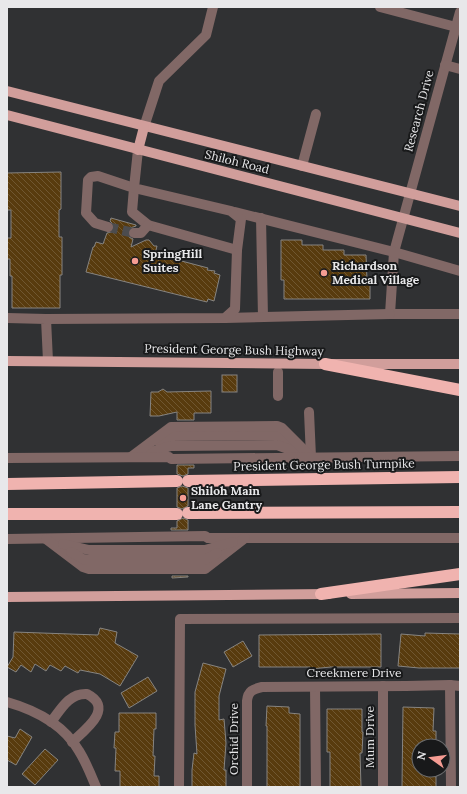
<svg xmlns="http://www.w3.org/2000/svg" width="467" height="794" viewBox="0 0 467 794" font-family="Lora,serif">
<style>
.building{fill:url(#building-back-hatch);stroke:#868481}
.lines{fill:none;stroke-linecap:round;stroke-linejoin:round}
.minor-tunnel{stroke:#4c4c4e;stroke-width:10;stroke-dasharray:10 5;stroke-linecap:butt}
.minor{stroke:#816866;stroke-width:10}
.major{stroke:#d19e9b;stroke-width:10}
.highway{stroke:#f0b3af;stroke-width:12}
.poi-dot{fill:#f59c93;stroke:#18191a;stroke-width:1.5}
.labels{text-anchor:middle;stroke-width:4;stroke-linejoin:round;paint-order:stroke}
.street-label{font-size:12px;fill:#e8e8ea;stroke:#18191a}
.poi-label{font-size:12px;font-weight:bold;fill:#e8e8ea;stroke:#18191a;text-anchor:start}
</style>
<defs>
<pattern id="building-back-hatch" width="6" height="6" patternUnits="userSpaceOnUse"><rect width="6" height="6" fill="#583b0e"/><path d="M-1 5l2 2M0 0l6 6M5-1l2 2" fill="none" stroke="#705731"/></pattern>
</defs>
<rect width="100%" height="100%" fill="#303133"/>
<g class="building">
<path d="M61,172V209L59,210V237H62V275H60V308H12V276H10V259H7V238H11V210H7V173Z"/>
<path d="M111,218L136,225V226L130,228L128,233L129,237L133,239L131,247L146,240H149L154,246H157L155,254L208,268L207,270L215,271L214,273L220,275L214,301L208,299L207,302L86,272L93,247H94L96,242L103,244L107,233L112,232L114,229V225L110,221Z"/>
<path d="M281,240H302V245H323V250H344V255H366L367,280H370V299H284V280H281Z"/>
<rect x="222" y="375" width="15" height="17"/>
<path d="M163,389L167,392L211,391V413H194V420H177V412L159,416H150L151,392H158Z"/>
<path d="M177,465H194V468H188V474L183,476L177,474Z"/>
<path d="M182,486L188,488V506L182,509L177,507V488Z"/>
<path d="M183,518L188,520V530H171V528H177V521Z"/>
<path d="M172,576H188V577L172,578Z"/>
<path d="M100,628L117,632L115,643L138,656L120,686L100,674L80,670L78,673L65,666L61,671L50,665L46,671L35,664L31,672L21,665L16,672L7,667L13,657L14,632L98,635Z"/>
<path d="M425,633L460,634V668H419L398,666L401,634L425,636Z"/>
<path d="M381,634V667H331L310,669V667H259V635Z"/>
<path d="M243,641L252,656L233,667L224,652Z"/>
<path d="M203,663L226,669L219,696V720L224,719L226,743L224,770H226V787H192V770L194,753L197,754L195,725V692Z"/>
<path d="M148,677L157,691L129,708L121,693Z"/>
<path d="M267,706L289,707V713L300,714V787H267V726H266Z"/>
<path d="M403,707L434,708L433,731H436V746H419V770H436V787H402Z"/>
<path d="M327,709H362V732H363L362,753H360L361,787H330V752H327Z"/>
<path d="M119,713H156V729H154L153,756H155L154,776H159V787H120V771H115L116,748H114L115,732H119Z"/>
<path d="M20,729L32,737L16,765L7,760V736L15,738Z"/>
<path d="M45,749L58,760L35,785L22,774Z"/>
</g>
<g class="lines">
<path class="minor-tunnel" d="M108,227L134,233"/>
<g class="minor">
<path d="M380,7L456,27"/>
<path d="M460,12L394,252L390,314H460"/>
<path d="M445,65L460,69"/>
<path d="M144,127L159,81L206,35L213,7"/>
<path d="M302,166L316,114"/>
<path d="M235,212L394,252L460,271"/>
<path d="M261,218L263,317"/>
<path d="M108,227L95,223L86,213L88,180L91,177L98,176L134,188L132,212L148,225L237,250"/>
<path d="M134,233H141L148,225"/>
<path d="M7,318L46,319L48,361"/>
<path d="M225,318L390,314"/>
<path d="M46,319L225,318L235,309L237,250L241,219L231,211L134,188L138,150"/>
<path d="M278,372V396"/>
<path d="M309,412L311,457"/>
<path d="M159,442L171,436L277,435L282,437L293,444"/>
<path d="M144,454L171,446L277,445L299,453"/>
<path d="M131,457L171,427L277,426L282,428L311,457"/>
<path d="M7,458L169,457L171,459L460,456"/>
<path d="M7,539L205,536L208,538H460"/>
<path d="M46,539L83,567L89,569H205L245,538"/>
<path d="M63,544L89,550H205L233,542"/>
<path d="M71,552L83,559L89,560H205L217,553"/>
<path d="M450,685L451,787"/>
<path d="M383,686V787"/>
<path d="M315,687L316,787"/>
<path d="M7,702C35,710 64,725 79,751C86,762 91,775 96,787"/>
<path d="M51,722C61,709 69,693 87,694C115,708 85,730 72,742"/>
<path d="M179,787L180,619L460,618"/>
<path d="M247,787V701C248,691 253,689 262,687L406,686L450,685L460,686"/>
</g>
<g class="major">
<path d="M7,91L460,206"/>
<path d="M7,115L460,233"/>
<path d="M138,150L144,127"/>
<path d="M7,361L325,364H460"/>
<path d="M351,594L460,593"/>
<path d="M7,597L329,594"/>
</g>
<g class="highway">
<path d="M325,364L460,390"/>
<path d="M188,481L460,477"/>
<path d="M7,484L177,481"/>
<path d="M188,513L460,512"/>
<path d="M7,514H177"/>
<path d="M321,594L460,574"/>
</g>
</g>
<g class="poi-dot">
<circle cx="135" cy="261" r="4"/>
<circle cx="324" cy="273" r="4"/>
<circle cx="183" cy="498" r="4"/>
</g>
<g class="labels">
<g class="street-label">
<text transform="translate(419 111) rotate(-75)" y="4">Research Drive</text>
<text transform="translate(237 162) rotate(14)" y="4">Shiloh Road</text>
<text transform="translate(234 350) rotate(1)" y="4">President George Bush Highway</text>
<text transform="translate(324 465) rotate(-1)" y="4">President George Bush Turnpike</text>
<text x="354" y="677">Creekmere Drive</text>
<text transform="translate(370 737) rotate(-90)" y="4">Mum Drive</text>
<text transform="translate(234 739) rotate(-90)" y="4">Orchid Drive</text>
</g>
<g class="poi-label">
<text x="143" y="258">SpringHill<tspan x="143" dy="14">Suites</tspan></text>
<text x="332" y="270">Richardson<tspan x="332" dy="14">Medical Village</tspan></text>
<text x="191" y="495">Shiloh Main<tspan x="191" dy="14">Lane Gantry</tspan></text>
</g>
</g>
<rect width="467" height="794" fill="none" stroke="#e8e8ea" stroke-width="16"/>
<g transform="translate(431 758) rotate(284)"><circle r="19" fill="#18191a" stroke="#6b6c6d"/>
<path d="M0-3L7 15L0 10L-7 15Z" fill="#f59c93"/>
<text y="-6" font-size="11" font-weight="bold" text-anchor="middle" fill="#e8e8ea">N</text>
</g>
</svg>
